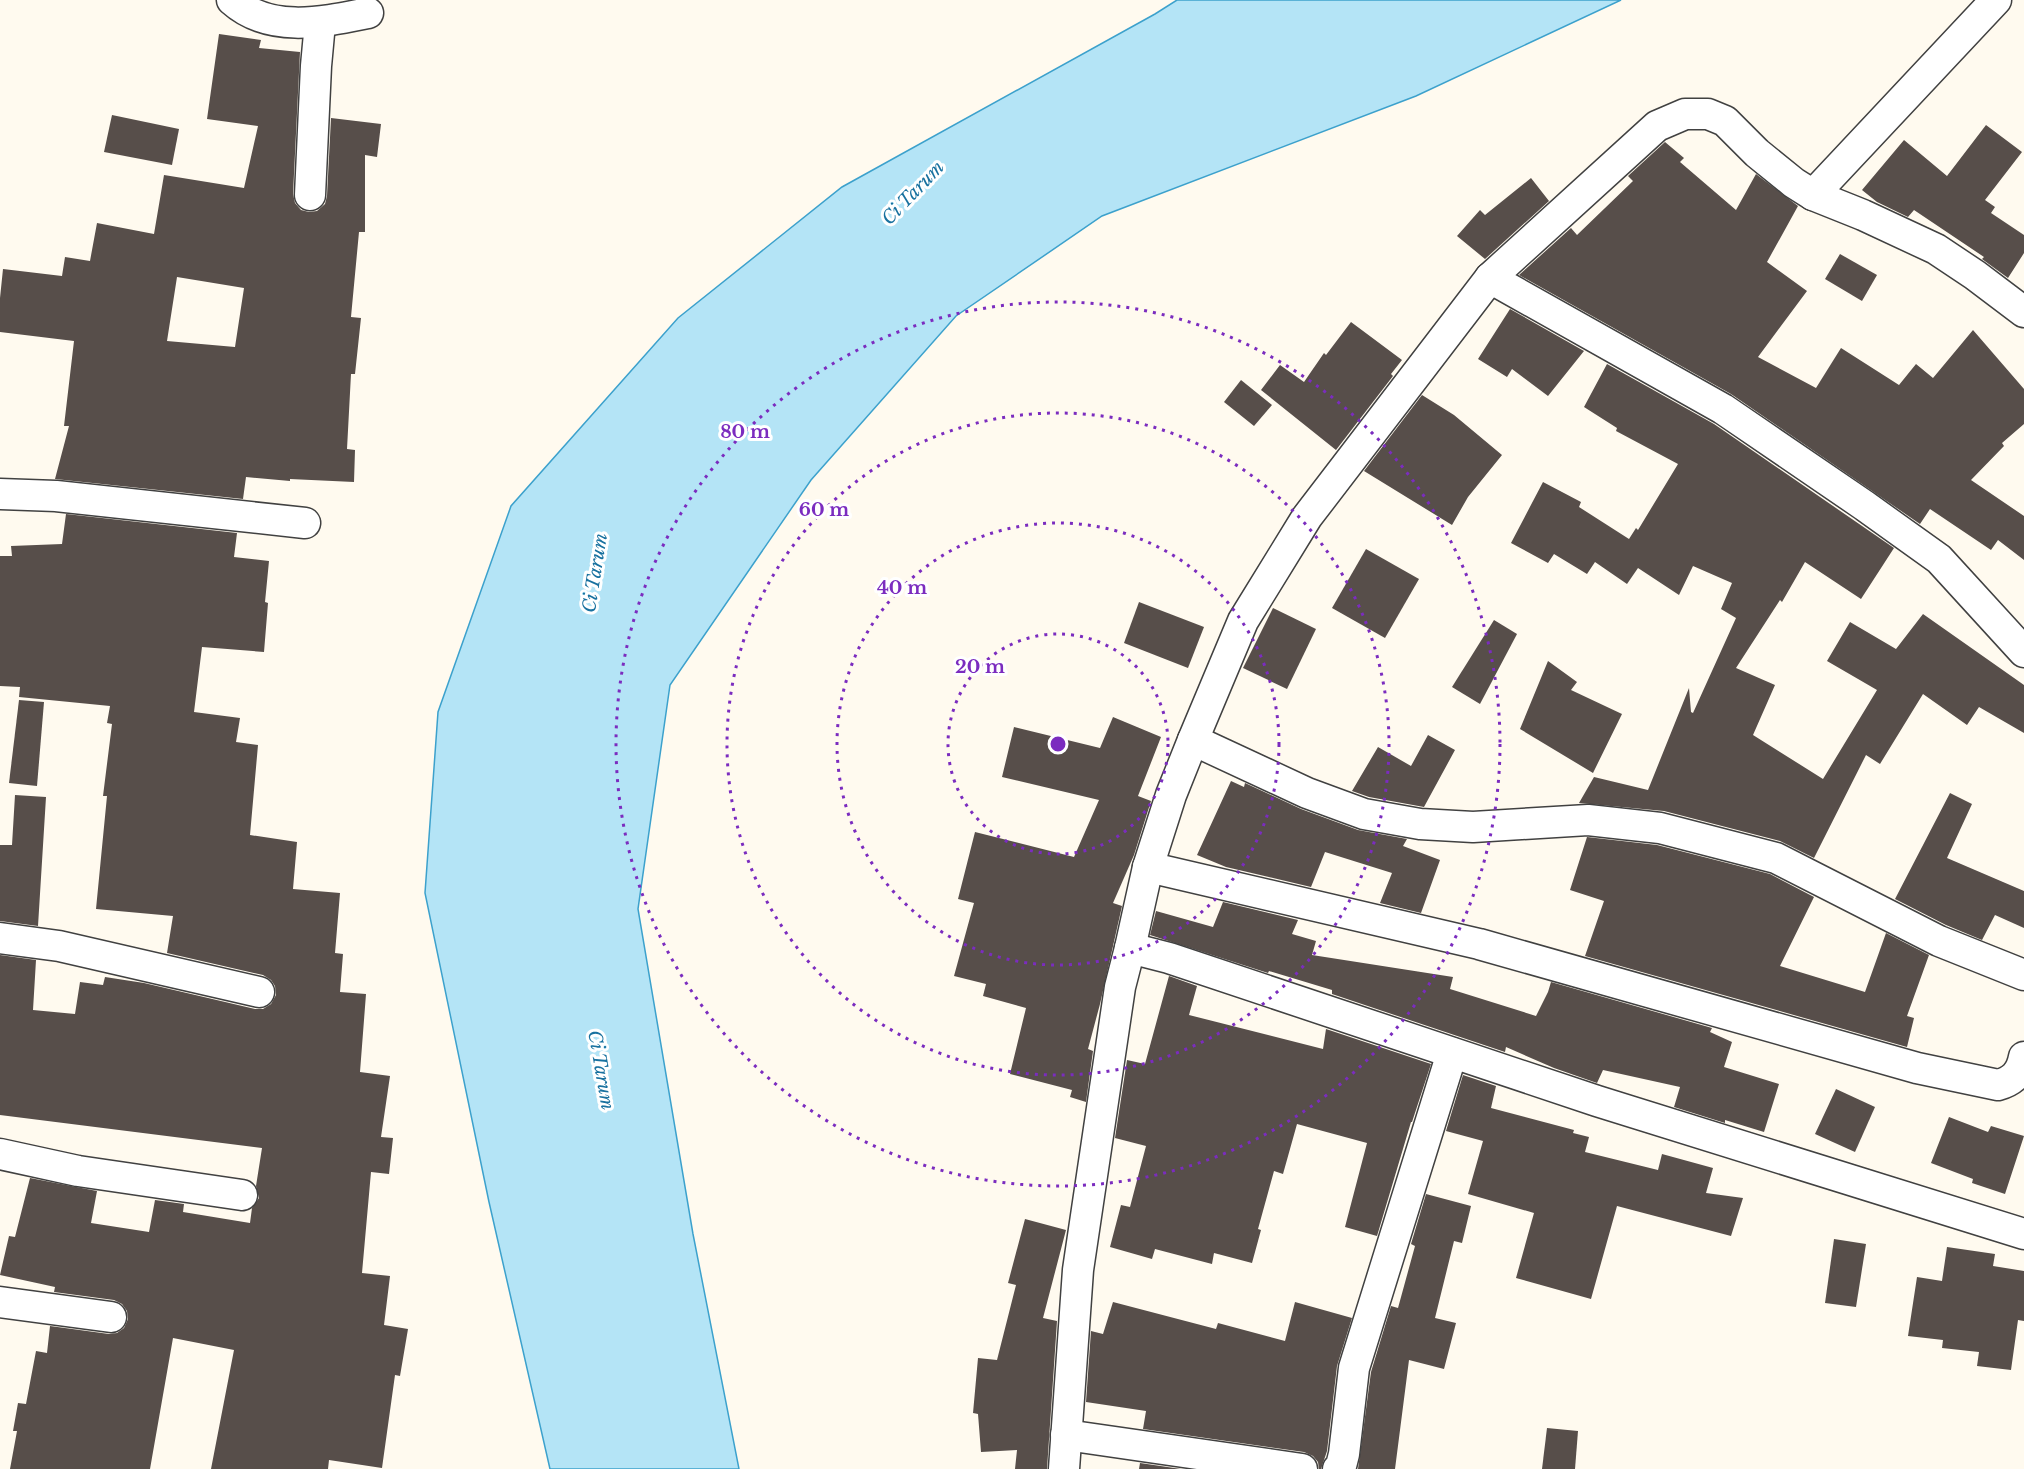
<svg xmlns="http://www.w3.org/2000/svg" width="2024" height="1469" viewBox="0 0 2024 1469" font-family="'Libre Baskerville',serif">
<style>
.water{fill:#b4e4f6;stroke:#3ca1cc;stroke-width:1.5}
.building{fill:#574e4a;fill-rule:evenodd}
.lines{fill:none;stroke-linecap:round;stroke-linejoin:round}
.street-casing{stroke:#414141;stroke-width:33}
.street{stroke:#fff;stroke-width:30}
.ring{fill:none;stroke:#7b2cbf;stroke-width:3;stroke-dasharray:3 6}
.labels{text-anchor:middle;stroke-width:6;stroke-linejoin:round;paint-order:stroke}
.water-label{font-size:18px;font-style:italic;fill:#18719f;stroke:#fff}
.centre{fill:#7b2cbf;stroke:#fff;stroke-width:3}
.ring-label{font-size:18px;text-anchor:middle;font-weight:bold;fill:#7b2cbf;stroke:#fff;stroke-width:6;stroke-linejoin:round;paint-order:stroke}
</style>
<rect width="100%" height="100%" fill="#fffaef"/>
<path class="water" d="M1177,0H1621L1416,96L1102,216L956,316L811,480L670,685L638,909L693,1234L739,1469H550L489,1202L425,893L438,712L511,506L678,318L842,187L1155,14Z"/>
<g class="building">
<path d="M219,34L261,40L259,48L300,52L293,194L295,203L301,210L309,212L317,211L325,204L327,196L331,118L381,124L377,157L365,155V232H359L351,317L361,318L355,374H351L347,449L355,450L354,482L290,479V481L246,477L243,499L55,479L69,426H64L74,341L0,332V298L3,269L62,276L65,257L90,261L97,223L154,234L164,175L244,188L258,126L207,119ZM177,277L244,288L235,347L167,341Z"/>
<path d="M112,115L179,129L172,165L104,152Z"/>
<path d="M1986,125L2022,152L1985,200L1995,207L1991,213L2024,235V253L2008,278L1982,259L1984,257L1914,210L1908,217L1877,202L1862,190L1904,140L1947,176Z"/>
<path d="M1665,142L1684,158L1680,162L1736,210L1756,174L1798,206L1767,262L1807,291L1758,357L1816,388L1841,348L1899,385L1916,364L1933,378L1973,330L2024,389V424L2002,443L2004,446L1971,480L2024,516V560L1998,540L1991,550L1930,509L1920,524L1731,394L1519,275L1571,228L1577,235L1633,181L1628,176Z"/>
<path d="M1531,178L1549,201L1485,259L1457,236L1480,210L1485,215Z"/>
<path d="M1840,254L1877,275L1862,301L1825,279Z"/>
<path d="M1510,309L1584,351L1548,396L1512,369L1507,377L1478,359Z"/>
<path d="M1351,322L1402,360L1391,374L1393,376L1336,450L1261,390L1280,365L1304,382L1324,353L1326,355Z"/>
<path d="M1607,364L1714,424L1894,548L1861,599L1805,562L1782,602L1780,600L1736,668L1775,685L1753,735L1823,779L1877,690L1827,661L1850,622L1896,649L1923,614L2024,685V733L1979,707L1967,725L1923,694L1880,764L1866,755L1814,858L1780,841L1664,811L1579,803L1594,777L1648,790L1689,688L1691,712L1693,713L1736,618L1721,609L1732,583L1693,566L1679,595L1638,568L1627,584L1595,562L1587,574L1554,554L1548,563L1511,543L1543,482L1581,502L1579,507L1629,539L1636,528L1638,530L1678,464L1616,431L1617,428L1584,407Z"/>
<path d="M1241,380L1272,405L1254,426L1224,402Z"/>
<path d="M1422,395L1454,415L1502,455L1468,497L1452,525L1364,471Z"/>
<path d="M66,514L237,533L234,557L269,561L265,602L268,603L264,652L202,647L194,712L240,718L236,742L258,745L250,835L297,842L293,889L340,893L335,953L343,954L340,992L366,994L360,1072L390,1076L381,1137L393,1138L389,1174L371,1172L362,1273L390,1276L384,1325L408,1329L400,1376L395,1375L382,1468L329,1460L328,1469H211L234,1350L173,1338L150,1469H10L17,1431H13L18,1403L26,1404L36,1351L47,1353L50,1326L109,1334L117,1333L124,1328L128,1319L127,1311L122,1304L114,1300L54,1292L55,1287L0,1275L9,1236L15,1237L30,1178L97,1191L91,1223L149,1232L155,1200L184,1204L183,1212L250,1223L252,1208L259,1198L256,1186L262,1148L0,1115V955L36,960L33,1010L75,1014L80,982L103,985L105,977L144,983L255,1009H263L271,1004L276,995L275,986L271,980L263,975L167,953L173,916L96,909L107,796H103L112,724L107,723L110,706L19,697L20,687L0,686V556H12L11,546L62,544Z"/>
<path d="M1366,549L1419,579L1385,638L1332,608Z"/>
<path d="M1139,602L1204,627L1188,668L1124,643Z"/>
<path d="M1273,608L1316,629L1287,689L1243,668Z"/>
<path d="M1494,620L1517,634L1480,704L1452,687Z"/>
<path d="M1548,661L1577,682L1571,690L1622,714L1593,773L1520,729Z"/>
<path d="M19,700L44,702L37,786L9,783Z"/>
<path d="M1113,717L1161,737L1138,796L1151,801L1134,855L1113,903L1122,906L1100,1004L1088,1049L1093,1051L1086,1102L1070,1097L1072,1090L1010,1074L1026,1008L983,996L986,984L954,976L974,903L958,899L975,832L1074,857L1099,800L1002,777L1014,727L1100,748Z"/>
<path d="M1428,735L1455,750L1424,807L1369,797L1352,791L1378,747L1411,766Z"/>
<path d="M1231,781L1244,787L1245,783L1301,809L1358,830L1407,839L1403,846L1440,860L1421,913L1380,903L1392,873L1325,852L1311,887L1226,867L1197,855Z"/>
<path d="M1950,793L1972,804L1947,858L2024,891V928L1995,915L1982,940L1946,925L1895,899Z"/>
<path d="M15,795L46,797L38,926L0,921V845H12Z"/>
<path d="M1587,837L1657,845L1770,874L1814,897L1780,966L1865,992L1886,933L1929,955L1907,1016L1914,1018L1907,1047L1585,956L1604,901L1570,890Z"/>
<path d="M1223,902L1298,920L1292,934L1316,941L1312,955L1453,977L1450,989L1536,1016L1548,992L1551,982L1712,1028L1710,1032L1732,1042L1724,1067L1779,1084L1764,1132L1725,1120V1123L1674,1107L1680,1087L1603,1070L1597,1083L1554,1068L1506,1047L1505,1052L1332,994V990L1269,971L1268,973L1150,935L1156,911L1213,927Z"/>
<path d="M1169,976L1197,986L1189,1015L1323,1049L1326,1029L1431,1064L1412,1122H1411L1377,1236L1345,1227L1367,1143L1297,1124L1283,1174L1274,1171L1258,1229L1261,1230L1252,1263L1214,1253L1212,1264L1155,1249L1152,1259L1110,1247L1121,1205L1130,1207L1146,1146L1115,1138L1127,1060L1145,1064Z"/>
<path d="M1463,1075L1496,1086L1491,1108L1574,1130L1573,1133L1589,1137L1585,1152L1658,1170L1662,1154L1713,1168L1706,1193L1743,1198L1731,1236L1617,1206L1591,1299L1516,1278L1534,1213L1468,1194L1483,1141L1446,1131Z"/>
<path d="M1836,1089L1875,1107L1855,1152L1815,1134Z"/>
<path d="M1949,1117L1988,1132L1991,1126L2024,1136L2005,1194L1972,1183L1973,1179L1931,1163Z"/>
<path d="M1426,1194L1471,1206L1462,1243L1454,1241L1435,1318L1456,1323L1444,1369L1409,1360L1395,1469H1358L1371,1372L1391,1306L1398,1308L1415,1246L1411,1244Z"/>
<path d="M1025,1219L1066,1230L1043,1318L1057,1321L1047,1469H1015L1017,1450L981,1452L978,1414L973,1413L978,1358L997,1360L1016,1285L1008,1283Z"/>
<path d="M1834,1239L1866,1244L1856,1307L1825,1303Z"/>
<path d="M1947,1247L1995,1254L1993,1266L2024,1271V1321L2018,1320L2011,1370L1977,1366L1979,1352L1942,1348L1943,1340L1908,1336L1917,1277L1942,1281Z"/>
<path d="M1113,1302L1216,1329L1218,1323L1285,1341L1295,1302L1352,1318L1337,1366L1327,1451L1321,1469H1319L1318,1462L1313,1456L1304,1452L1143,1429L1146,1411L1086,1402L1091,1331L1103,1334Z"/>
<path d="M1547,1428L1578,1431L1575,1469H1542Z"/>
<path d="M1140,1463L1181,1469H1139Z"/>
</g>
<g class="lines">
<defs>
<g id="street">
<path d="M232,0C270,34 323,22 368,13"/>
<path d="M310,195L316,66L320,23"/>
<path d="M1813,195L1996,0"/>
<path d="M1490,278L1723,409L1865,506L1939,559L2024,652"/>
<path d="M0,494L56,496L305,523"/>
<path d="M1193,740L1307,793L1364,814L1420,824L1473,827L1588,820L1660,828L1776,858L1939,941L2024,975"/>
<path d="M1148,867L1479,944L1917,1068L1998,1085C2013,1081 2021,1073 2024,1057"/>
<path d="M0,938L59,946L259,992"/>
<path d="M1130,948L1148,867L1171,795L1193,740L1243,621L1307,517L1490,278L1657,126L1685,114H1708L1725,121L1757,153L1794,183L1813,195L1863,215L1936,249L1975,275L2024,312"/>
<path d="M0,1154L78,1171L242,1195"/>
<path d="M0,1302L111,1317"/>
<path d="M1066,1435L1302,1469"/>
<path d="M1064,1469L1078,1270L1120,987L1130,948L1169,958L1597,1101L2024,1234"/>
<path d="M1338,1469L1341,1466L1344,1454L1354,1368L1452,1053"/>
</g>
</defs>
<use href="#street" class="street-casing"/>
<use href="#street" class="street"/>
</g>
<g class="ring">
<circle cx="1058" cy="744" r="110"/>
<circle cx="1058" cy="744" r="221"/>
<circle cx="1058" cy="744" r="331"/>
<circle cx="1058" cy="744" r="442"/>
</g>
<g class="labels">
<g class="water-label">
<text transform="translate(913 193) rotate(-46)" y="6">Ci Tarum</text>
<text transform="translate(595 573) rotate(-81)" y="6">Ci Tarum</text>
<text transform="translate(601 1070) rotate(80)" y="6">Ci Tarum</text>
</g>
</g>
<circle cx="1058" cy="744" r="9" class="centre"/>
<g class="ring-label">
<text x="745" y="438">80 m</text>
<text x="824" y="516">60 m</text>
<text x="902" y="594">40 m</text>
<text x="980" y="673">20 m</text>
</g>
</svg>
